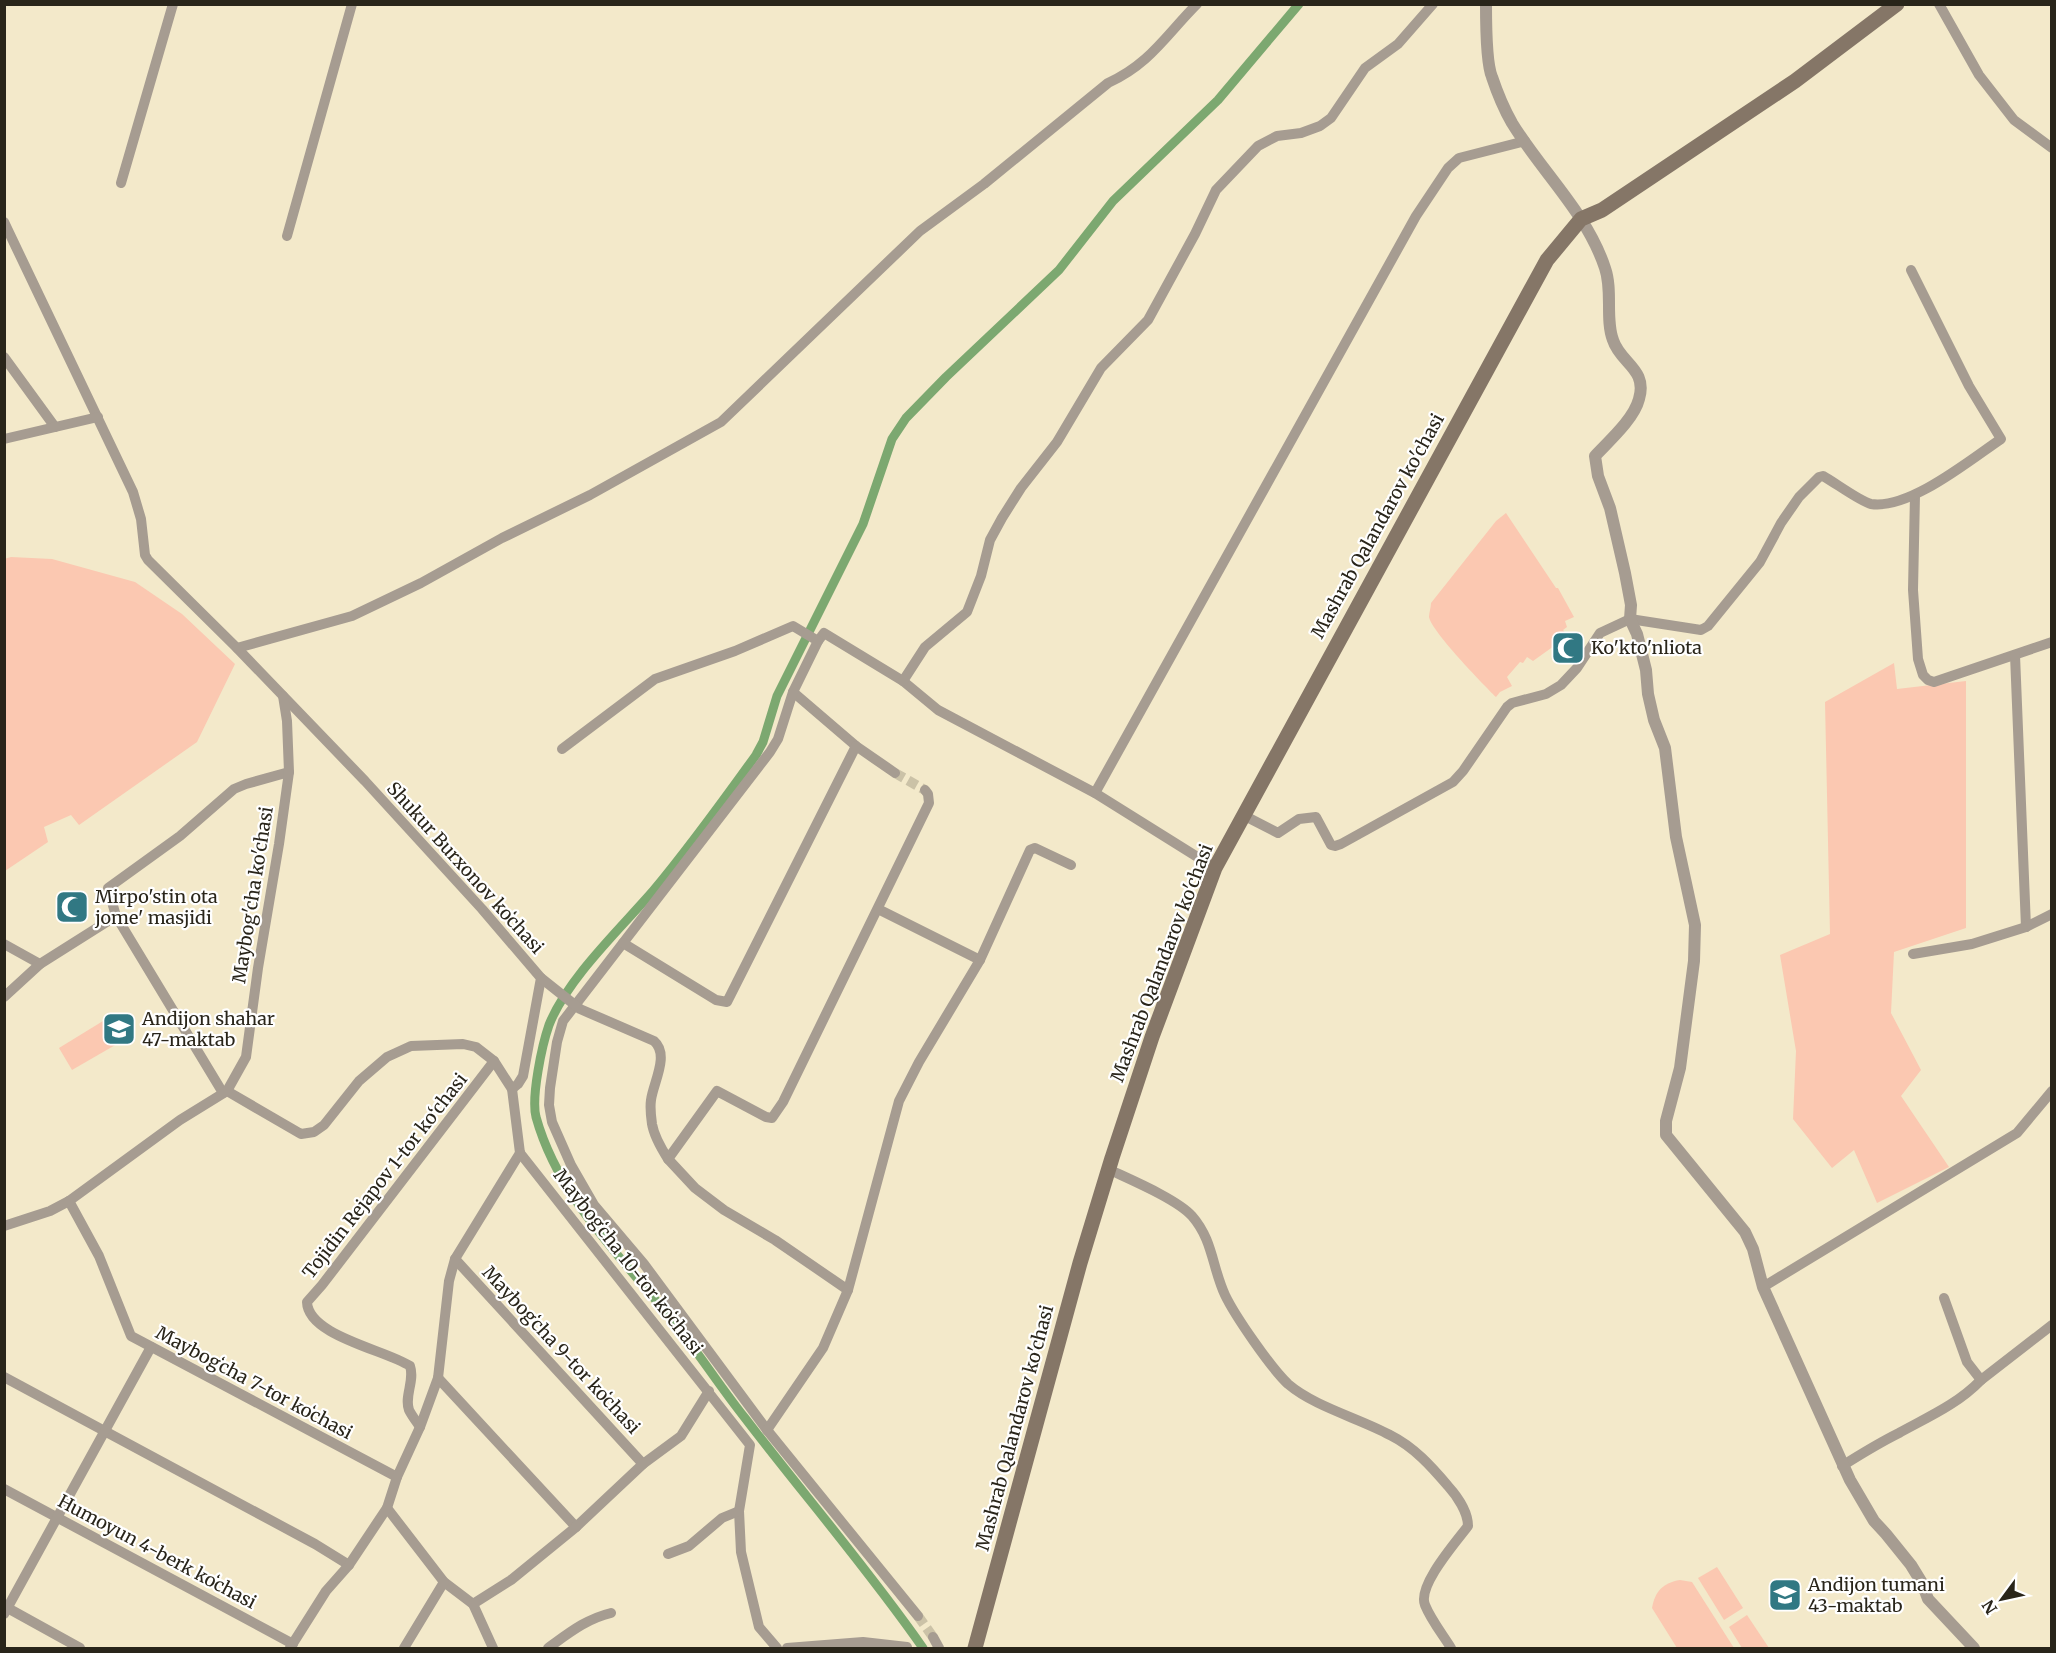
<svg xmlns="http://www.w3.org/2000/svg" width="2056" height="1653" viewBox="0 0 2056 1653" font-family="Merriweather,serif">
<style>
.green{fill:#fbc8b1}
.lines{fill:none;stroke-linecap:round;stroke-linejoin:round}
.canal{stroke:#7ca870;stroke-width:9}
.minor-tunnel{stroke:#cbc2a7;stroke-width:10;stroke-dasharray:10 5;stroke-linecap:butt}
.minor{stroke:#a69c91;stroke-width:10}
.tertiary{stroke:#a69c91;stroke-width:12}
.secondary{stroke:#857667;stroke-width:15}
.labels{text-anchor:middle;stroke-width:4.5;stroke-linejoin:round;paint-order:stroke}
.street-label{font-size:18px;fill:#29251a;stroke:#fff}
.poi-label{font-size:18px;fill:#29251a;stroke:#fff;text-anchor:start}
</style>
<rect width="100%" height="100%" fill="#f3e9ca"/>
<g class="green">
<path d="M1506,513L1556,588H1558L1574,617L1565,621L1567,627L1563,630L1568,636L1533,661L1527,657L1523,663L1520,662L1507,677L1512,686L1500,692L1496,697C1483,684 1432,632 1429,617C1429,613 1431,607 1431,603L1496,521Z"/>
<path d="M11,557L52,559L135,582L182,614L235,664L197,742L79,825L71,815L44,827L48,842L5,871L4,559Z"/>
<path d="M1894,663L1897,689L1966,681V928L1894,952L1891,1013L1921,1070L1901,1096L1949,1167L1877,1203L1854,1150L1832,1168L1793,1119L1796,1051L1780,955L1830,934L1825,702Z"/>
<path d="M103,1021L117,1044L72,1070L59,1048Z"/>
<path d="M1717,1567L1743,1608L1724,1620L1698,1578Z"/>
<path d="M1680,1580L1692,1582L1734,1648H1677L1652,1608C1655,1591 1663,1583 1680,1580Z"/>
<path d="M1747,1615L1769,1648H1742L1729,1627Z"/>
</g>
<g class="lines">
<path class="canal" d="M923,1648C868,1569 804,1495 745,1418C721,1388 700,1355 676,1325C625,1260 559,1200 536,1117C531,1097 542,1045 549,1025C567,979 620,929 653,891C689,848 723,801 756,755L763,742L777,696L863,524L892,439L906,418L946,377L1059,270L1113,201L1218,100L1299,4"/>
<g class="minor-tunnel">
<path d="M895,773L925,790"/>
<path d="M918,1616L933,1637"/>
</g>
<g class="minor">
<path d="M1939,4L1979,75L2014,120L2052,148"/>
<path d="M121,183L173,4"/>
<path d="M4,222L133,492L141,519L145,555L148,560L237,648L365,781L482,909L541,978L523,1076L518,1084L512,1089"/>
<path d="M287,236L352,4"/>
<path d="M4,357L55,427"/>
<path d="M4,439L98,417"/>
<path d="M1915,495L1913,590L1918,659L1923,675L1928,680L1934,682L2052,642"/>
<path d="M818,641L824,633L903,681L938,710L1095,793L1215,868"/>
<path d="M237,648L352,616L421,583L502,538L590,495L721,422L920,231L984,184L1108,83C1150,64 1166,35 1197,4"/>
<path d="M2015,655L2026,927"/>
<path d="M903,681L925,647L967,612L981,576L990,540L1002,518L1021,488L1057,442L1101,368L1148,320L1195,234L1216,190L1258,146L1277,136L1301,133L1320,126L1331,118L1365,68L1398,44L1433,4"/>
<path d="M793,692L856,746L895,773"/>
<path d="M562,749L655,679L735,651L793,626L818,641L793,692L778,739L770,752L563,1021L557,1042L550,1088L549,1105L552,1122L571,1165L594,1205L644,1264L767,1430L918,1616"/>
<path d="M1095,793L1416,216L1448,168L1459,158L1525,141"/>
<path d="M1243,815L1278,833L1299,819L1316,817L1331,845L1335,846L1341,844L1453,782L1463,771L1507,707L1512,703L1546,694L1561,685L1577,668L1600,633L1630,619L1701,630L1708,626L1760,562L1781,523L1799,497L1819,477L1823,476C1834,482 1861,502 1871,504C1909,510 1970,460 2001,439L1969,386L1911,270"/>
<path d="M878,909L980,960"/>
<path d="M116,916L108,888L180,836L234,789L246,784L289,772"/>
<path d="M623,943L716,1000L727,1002L856,746"/>
<path d="M4,944L40,964"/>
<path d="M1913,954L1972,944L2026,927L2052,914"/>
<path d="M541,978L580,1009L654,1041C670,1055 653,1083 651,1100C650,1107 651,1117 652,1124C654,1136 661,1148 668,1159L717,1091L766,1117L772,1118L783,1102L929,803L928,794L925,790"/>
<path d="M4,997L40,964L116,916L223,1093"/>
<path d="M227,1091L301,1134L314,1132L324,1125L359,1081L387,1057L411,1046L463,1044L476,1047L494,1061L512,1089L520,1153"/>
<path d="M520,1153L750,1445L739,1511L741,1552L759,1627L777,1648"/>
<path d="M668,1159L695,1188L724,1210L775,1240L848,1290"/>
<path d="M1108,1169C1129,1179 1177,1199 1192,1216C1213,1240 1212,1267 1225,1295C1235,1316 1271,1368 1288,1384C1315,1407 1359,1418 1390,1435C1414,1447 1431,1466 1448,1486C1457,1496 1468,1512 1468,1526C1456,1542 1417,1586 1425,1605C1431,1620 1443,1635 1451,1648"/>
<path d="M69,1201L99,1256L131,1336L397,1477"/>
<path d="M4,1226L50,1211L69,1201L180,1120L227,1091L246,1057L258,968L279,844L289,772L287,721L283,696"/>
<path d="M455,1259L643,1464"/>
<path d="M1763,1287L2017,1133L2052,1091"/>
<path d="M4,1377L315,1544L349,1565"/>
<path d="M438,1378L576,1527"/>
<path d="M1981,1380L2052,1325"/>
<path d="M420,1427C416,1421 412,1416 409,1410C404,1396 415,1381 410,1366C386,1350 308,1336 307,1302L322,1285L494,1061"/>
<path d="M767,1430L823,1348L848,1290L899,1101L919,1062L980,960L1030,850L1035,848L1071,865"/>
<path d="M1842,1466C1861,1454 1879,1443 1899,1433C1928,1417 1958,1404 1981,1380L1967,1362L1944,1298"/>
<path d="M4,1489L293,1644"/>
<path d="M387,1508L444,1582L473,1604L493,1648"/>
<path d="M668,1554L689,1546L722,1518L739,1511"/>
<path d="M473,1604L511,1580L576,1527L643,1464L681,1436L709,1391"/>
<path d="M4,1606L80,1648"/>
<path d="M4,1614L151,1347"/>
<path d="M933,1637L939,1648"/>
<path d="M290,1648L326,1591L349,1565L387,1508L397,1477L420,1427L438,1378L449,1281L455,1259L520,1153"/>
<path d="M404,1648L444,1582"/>
<path d="M548,1648C569,1633 586,1619 611,1613"/>
<path d="M787,1648L863,1642L907,1647"/>
</g>
<path class="tertiary" d="M1486,4C1486,21 1486,63 1492,77C1497,92 1504,109 1512,123C1541,171 1587,213 1605,268C1613,291 1605,319 1613,340C1620,363 1648,369 1639,399C1634,419 1609,441 1595,456L1598,476L1610,508L1625,573L1631,605L1630,619L1637,634L1646,670L1648,694L1654,720L1665,748L1676,837L1695,925L1694,961L1680,1068L1666,1121V1135L1745,1232L1753,1249L1763,1287L1850,1480L1874,1521L1886,1534L1911,1565L1922,1583L1928,1599L1974,1648"/>
<path class="secondary" d="M975,1648L1080,1263L1112,1158L1152,1037L1215,868L1547,260L1581,219L1602,210L1795,81L1897,4"/>
</g>
<defs>
<symbol id="mosque-square" viewBox="-11 -11 22 22"><rect x="-9" y="-9" width="18" height="18" rx="4" fill="#317883" stroke="#fff"/><path d="M3.5-4.9A6 6 0 1 0 3.5 4.9A5 5 0 1 1 3.5-4.9Z" fill="#fff"/></symbol>
<symbol id="school-square" viewBox="-11 -11 22 22"><rect x="-9" y="-9" width="18" height="18" rx="4" fill="#317883" stroke="#fff"/><path d="M0-5L7-2L0 1L-7-2ZM-4 1L0 2.5L4 1V4Q0 6-4 4Z" fill="#fff"/></symbol>
</defs>
<g fill-rule="evenodd">
<use href="#mosque-square" x="1549" y="629" width="38" height="38"/>
<use href="#mosque-square" x="53" y="888" width="38" height="38"/>
<use href="#school-square" x="100" y="1010" width="38" height="38"/>
<use href="#school-square" x="1766" y="1576" width="38" height="38"/>
</g>
<g class="labels">
<g class="street-label">
<text transform="translate(1378 526) rotate(-61)" y="6">Mashrab Qalandarov ko'chasi</text>
<text transform="translate(465 868) rotate(48)" y="6">Shukur Burxonov koʻchasi</text>
<text transform="translate(253 895) rotate(-81)" y="6">Maybog'cha ko'chasi</text>
<text transform="translate(1162 963) rotate(-69)" y="6">Mashrab Qalandarov ko'chasi</text>
<text transform="translate(385 1176) rotate(-52)" y="6">Tojidin Rejapov 1-tor ko‘chasi</text>
<text transform="translate(628 1262) rotate(52)" y="6">Maybogʻcha 10-tor koʻchasi</text>
<text transform="translate(561 1350) rotate(47)" y="6">Maybogʻcha 9-tor koʻchasi</text>
<text transform="translate(254 1383) rotate(28)" y="6">Maybogʻcha 7-tor koʻchasi</text>
<text transform="translate(1015 1428) rotate(-75)" y="6">Mashrab Qalandarov ko'chasi</text>
<text transform="translate(157 1552) rotate(28)" y="6">Humoyun 4-berk koʻchasi</text>
</g>
<g class="poi-label">
<text x="1591" y="654">Ko'kto'nliota</text>
<text x="95" y="903">Mirpo'stin ota<tspan x="95" dy="21">jome' masjidi</tspan></text>
<text x="142" y="1025">Andijon shahar<tspan x="142" dy="21">47-maktab</tspan></text>
<text x="1808" y="1591">Andijon tumani<tspan x="1808" dy="21">43-maktab</tspan></text>
</g>
</g>
<rect width="2056" height="1653" fill="none" stroke="#29251a" stroke-width="12"/>
<g transform="translate(2002 1599) rotate(237)" stroke="#ffffff" stroke-width="4.5" paint-order="stroke">
<path d="M0-4.5L10 22L0 15L-10 22Z" fill="#29251a"/>
<text y="-9" font-size="16" font-weight="bold" text-anchor="middle" fill="#29251a">N</text>
</g>
</svg>
